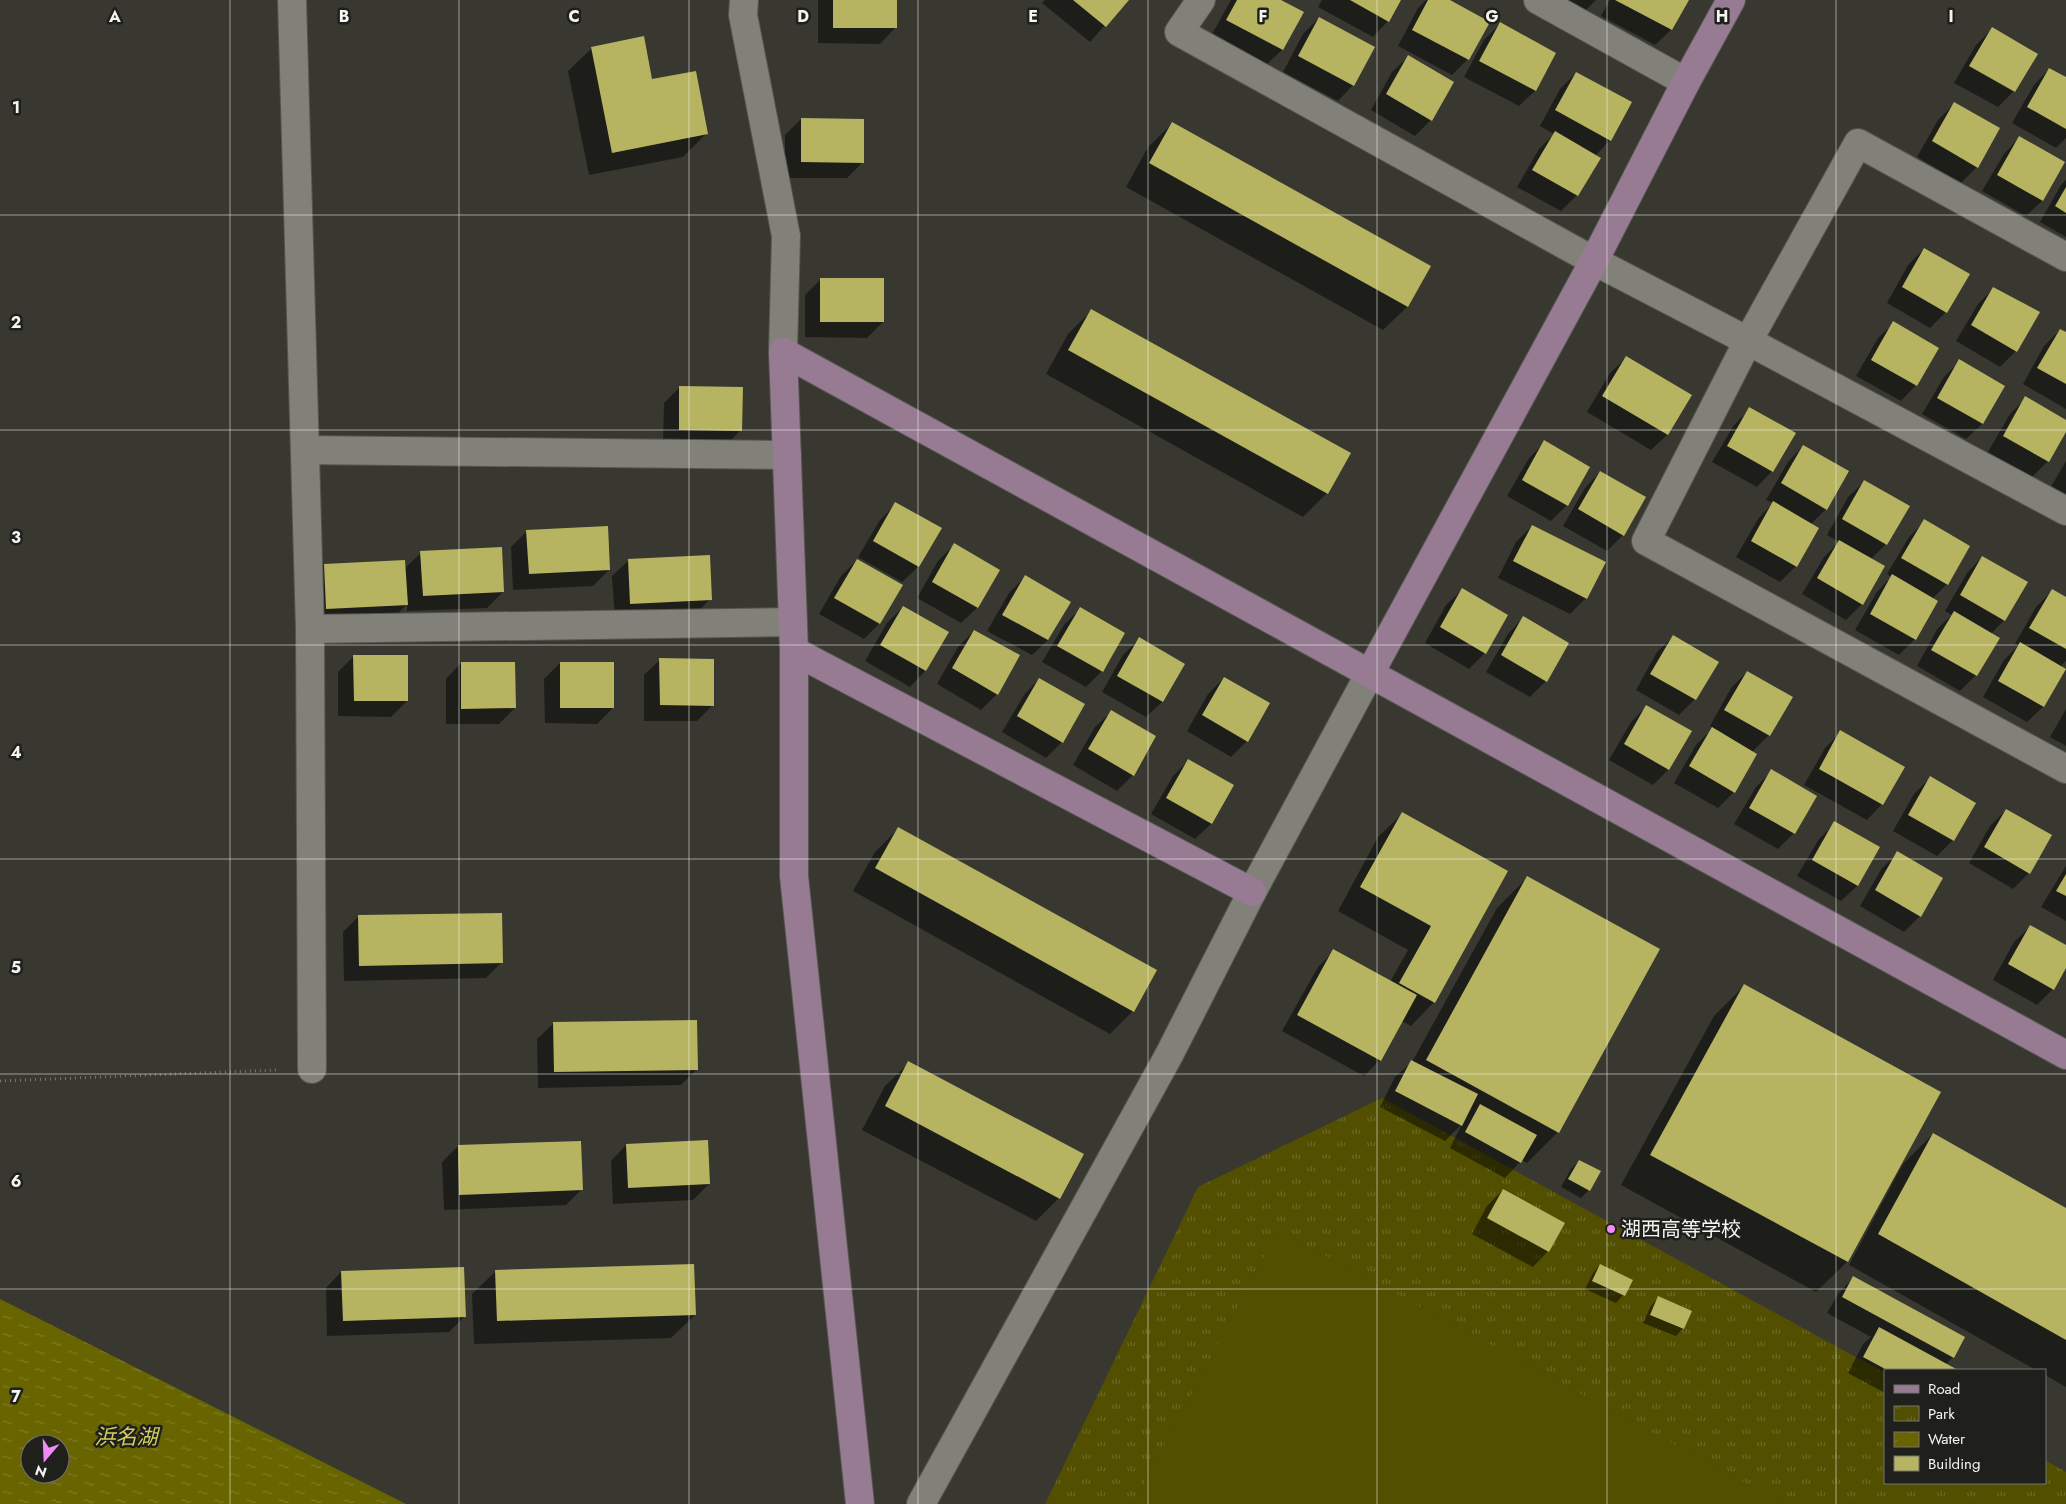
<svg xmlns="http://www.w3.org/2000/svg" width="2066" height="1504" viewBox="0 0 2066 1504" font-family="Jost,'Noto Sans JP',sans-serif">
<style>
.park{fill:url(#park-tufts)}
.pitch{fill:#524f00}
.water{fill:url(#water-ripples);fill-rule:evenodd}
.shadow{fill:#0007}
.building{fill:#b6b460}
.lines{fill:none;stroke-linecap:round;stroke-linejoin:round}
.street-casing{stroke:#565651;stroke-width:30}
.secondary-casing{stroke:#565651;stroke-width:30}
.path{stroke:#777771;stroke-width:3;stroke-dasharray:1 4;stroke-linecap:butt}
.street{stroke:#818179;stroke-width:28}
.secondary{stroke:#967b92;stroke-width:28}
.grid{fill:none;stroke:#f4f4f0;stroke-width:1;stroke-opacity:0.55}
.poi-dot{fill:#f08bf5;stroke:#1f1f1c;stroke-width:2}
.labels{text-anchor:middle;stroke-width:5;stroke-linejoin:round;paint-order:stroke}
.poi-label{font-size:20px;fill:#f4f4f0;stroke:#1f1f1c;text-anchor:start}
.water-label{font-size:21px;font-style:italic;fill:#d3d05d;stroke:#1f1f1c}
.grid-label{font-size:16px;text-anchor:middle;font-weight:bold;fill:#f4f4f0;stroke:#1f1f1c;stroke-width:5;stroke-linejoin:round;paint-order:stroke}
</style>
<defs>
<pattern id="park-tufts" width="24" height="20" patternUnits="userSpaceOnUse" patternTransform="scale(1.25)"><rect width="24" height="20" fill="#524f00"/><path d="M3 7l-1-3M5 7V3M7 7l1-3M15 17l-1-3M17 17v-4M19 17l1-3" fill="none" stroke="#6c6926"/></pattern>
<pattern id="water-ripples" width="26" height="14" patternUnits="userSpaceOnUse" patternTransform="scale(1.25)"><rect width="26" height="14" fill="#686400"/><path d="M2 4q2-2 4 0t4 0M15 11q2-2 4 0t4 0" fill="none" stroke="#7e7b26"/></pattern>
</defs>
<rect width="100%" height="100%" fill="#383831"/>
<path class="park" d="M1382,1098L1885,1373V1483H2045V1460L2066,1472V1504H1045L1198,1187Z"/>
<path class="pitch" d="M1278,1230L1785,1504H1133Z"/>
<path class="water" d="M0,1299L406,1504H0ZM30,1444H60V1474H30Z"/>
<g class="shadow">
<path d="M895,0V28L880,44L818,43V0Z"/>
<path d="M1045,0H1127L1090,42L1042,3Z"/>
<path d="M1231,0H1279L1302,13L1282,50L1266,65L1211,36Z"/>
<path d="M1322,0H1400L1388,21L1373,37L1318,7Z"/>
<path d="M1426,0H1448L1468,59L1452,75L1398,46L1418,8Z"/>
<path d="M1551,0H1596L1580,16Z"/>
<path d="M1610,0H1687L1671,30L1655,45L1601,16Z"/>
<path d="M1319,18L1353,85L1338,101L1283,72L1303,34Z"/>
<path d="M1500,24L1555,53L1535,91L1519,106L1464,77L1484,40Z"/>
<path d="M1992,29L2036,54L2014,91L1998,107L1954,83L1976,45Z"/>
<path d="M592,48L651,81L707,133L683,157L589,175L568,71Z"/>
<path d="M1408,57L1431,120L1415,136L1371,110L1392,72Z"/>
<path d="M2049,69L2066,79V138L2056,148L2012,123L2034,85Z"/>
<path d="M1576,73L1610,140L1595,156L1577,195L1561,211L1517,187L1539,149L1554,134L1540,126L1560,89Z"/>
<path d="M1954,104L1977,167L1961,183L1917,157L1938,120Z"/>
<path d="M801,119L863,162L847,178H785V135Z"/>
<path d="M1172,124L1429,267L1407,307L1383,330L1126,187L1148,147Z"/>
<path d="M2019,138L2064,163L2042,201L2026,216L1982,191L2004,154Z"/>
<path d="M2066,180V237L2040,222L2061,185Z"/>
<path d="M1924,249L1946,312L1930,328L1887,303L1908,265Z"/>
<path d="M821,279L883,322L867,338L805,337V295Z"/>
<path d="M1994,288L2016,351L2000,367L1956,341L1978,304Z"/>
<path d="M1091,311L1349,454L1327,493L1303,517L1046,374L1068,334Z"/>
<path d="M1894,323L1916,385L1901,401L1856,376L1878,338Z"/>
<path d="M2060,330L2066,334V409L2023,384L2044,346Z"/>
<path d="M1626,358L1690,396L1667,435L1651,450L1587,412L1610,373Z"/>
<path d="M1960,361L2003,386L1982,424L1966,439L1922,414L1944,377Z"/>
<path d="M680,387L741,430L725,446L663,445L664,403Z"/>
<path d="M2026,398L2066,421V430L2048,461L2032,477L1988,452L2010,414Z"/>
<path d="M1750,409L1772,471L1757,487L1712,462L1734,425Z"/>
<path d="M1545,442L1567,505L1551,521L1507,496L1529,458Z"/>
<path d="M1803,446L1826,509L1811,524L1796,566L1780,582L1736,557L1758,519L1773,503L1766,500L1788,462Z"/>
<path d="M2066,461V500L2049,490Z"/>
<path d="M1600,472L1623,535L1607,551L1563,526L1585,488Z"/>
<path d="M1864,482L1886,544L1871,559L1862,604L1846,620L1802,594L1824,557L1839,542L1827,535L1848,497Z"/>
<path d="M896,504L940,529L918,567L902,582L858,557L880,520Z"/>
<path d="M1925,521L1947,584L1932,599L1915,639L1899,655L1855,630L1877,592L1891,577L1887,574L1909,537Z"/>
<path d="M1532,526L1604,563L1586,598L1570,614L1498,578L1516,542Z"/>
<path d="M527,531L609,570L593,586L513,590L511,547Z"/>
<path d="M954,545L998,570L977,608L961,623L917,598L938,561Z"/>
<path d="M421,553L503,592L487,608L407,611V604L391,621L311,624L309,581L324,565L404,569Z"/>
<path d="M1982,557L2004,620L1991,634L1976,675L1960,691L1917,666L1938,628L1952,615L1945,611L1967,573Z"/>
<path d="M857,560L879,624L864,639L819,614L841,576Z"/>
<path d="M628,561L710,599L695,615L615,619L612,576Z"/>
<path d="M1025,577L1048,640L1032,655L987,631L1009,593Z"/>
<path d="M1462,590L1485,653L1469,669L1425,643L1446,605Z"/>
<path d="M2052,591L2066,599V661L2060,667L2064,669L2043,707L2027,722L1983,697L2004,660L2018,646L2015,644L2036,607Z"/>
<path d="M903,607L947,633L925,671L910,687L865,661L887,623Z"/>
<path d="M1080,609L1102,671L1086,687L1042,662L1064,625Z"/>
<path d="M1523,618L1546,681L1530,697L1486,672L1508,634Z"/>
<path d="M974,631L997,694L981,710L937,684L958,647Z"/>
<path d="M1673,637L1695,699L1679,715L1636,690L1657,652Z"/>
<path d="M1139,639L1183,664L1162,702L1146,717L1102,692L1123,655Z"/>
<path d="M354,656L407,701L391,717L338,716V672Z"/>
<path d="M660,660L713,705L697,721H644V675Z"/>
<path d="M461,663L515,708L499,724H446V679Z"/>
<path d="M560,663L613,708L597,724L545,723L544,679Z"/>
<path d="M1747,672L1769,735L1752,752L1734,792L1718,808L1674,783L1696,745L1713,728L1710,726L1731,688Z"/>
<path d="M1224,678L1247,741L1231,757L1187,731L1208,694Z"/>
<path d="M1039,679L1062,742L1046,758L1002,732L1024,695Z"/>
<path d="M1647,706L1668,770L1653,785L1609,760L1631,722Z"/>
<path d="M2066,709V746L2050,737Z"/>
<path d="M1111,712L1133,775L1117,791L1073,765L1095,727Z"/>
<path d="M1841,732L1882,804L1867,820L1804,785L1825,748Z"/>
<path d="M1189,760L1233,786L1211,824L1195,839L1151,814L1173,776Z"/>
<path d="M1772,771L1815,796L1794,833L1778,849L1734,824L1756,787Z"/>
<path d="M1930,778L1974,803L1953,840L1937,856L1893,831L1914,794Z"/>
<path d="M2006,810L2029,873L2013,889L1969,863L1990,826Z"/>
<path d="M1402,814L1506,872L1434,1002L1411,1026L1402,1021L1380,1060L1364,1076L1282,1031L1318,967L1334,951L1390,982L1408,950L1338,911L1378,837Z"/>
<path d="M1835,823L1878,848L1857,886L1841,901L1797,876L1819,839Z"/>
<path d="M898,829L1133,1011L1110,1034L853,891L875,852Z"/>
<path d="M1898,853L1920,916L1904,932L1860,906L1882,868Z"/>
<path d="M2066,866V921L2041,907Z"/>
<path d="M1527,878L1558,1132L1527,1163L1522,1160L1505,1178L1450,1148L1462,1124L1445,1141L1380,1107L1395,1077L1412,1062L1497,908Z"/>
<path d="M359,916L502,962L486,978L344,981L343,932Z"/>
<path d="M2030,927L2066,947V966L2053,989L2037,1005L1993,980L2014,942Z"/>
<path d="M1744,986L1940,1092L1847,1262L1816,1292L1621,1185L1714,1016Z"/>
<path d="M553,1024L697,1069L681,1085L538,1088L537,1039Z"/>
<path d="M909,1063L1059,1198L1036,1221L862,1130L885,1086Z"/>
<path d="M1933,1134L2066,1210V1387L2045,1375V1370H2036L1849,1265L1903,1164Z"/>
<path d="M626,1145L709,1184L693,1200L613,1204L611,1161Z"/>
<path d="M458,1146L582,1189L566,1205L444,1210L442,1162Z"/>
<path d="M1579,1161L1599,1172L1589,1190L1581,1198L1561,1187L1571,1169Z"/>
<path d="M1503,1190L1548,1251L1533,1267L1472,1234L1487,1206Z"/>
<path d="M1600,1265L1631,1280L1623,1295L1616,1303L1585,1289L1593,1273Z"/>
<path d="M496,1271L695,1315L671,1338L474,1344L472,1294Z"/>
<path d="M341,1272L465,1316L449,1332L327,1336L326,1288Z"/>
<path d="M1853,1278L1953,1357L1945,1365L1955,1370H1885V1393L1848,1373L1863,1344L1871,1337L1827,1313L1838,1294Z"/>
<path d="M1658,1298L1683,1328L1676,1336L1643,1323L1651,1306Z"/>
</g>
<g class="building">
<rect x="833" y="0" width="64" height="28"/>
<path d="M1073,0H1129L1106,27Z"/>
<path d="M1237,0H1281L1304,12L1283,50L1226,20Z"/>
<path d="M1350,0H1401L1389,22Z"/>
<path d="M1428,0H1450L1490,22L1469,60L1412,30Z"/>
<path d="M1615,0H1689L1672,30Z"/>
<path d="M1319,17L1375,47L1354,86L1298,56Z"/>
<path d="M1500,22L1556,53L1536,91L1479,61Z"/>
<path d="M1992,27L2038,54L2015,92L1969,66Z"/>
<path d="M644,36L652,79L696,71L708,134L612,153L591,47Z"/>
<path d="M1408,55L1454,82L1432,121L1386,94Z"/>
<path d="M2049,68L2066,77V129L2027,107Z"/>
<path d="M1576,72L1632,102L1611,141L1555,110Z"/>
<path d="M1954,102L2000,128L1978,168L1932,141Z"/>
<path d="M801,118L864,119V163L801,162Z"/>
<path d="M1172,122L1431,266L1408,307L1149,163Z"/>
<path d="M1555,131L1601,158L1578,196L1532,170Z"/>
<path d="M2019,136L2065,162L2043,201L1997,175Z"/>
<path d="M2066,187V213L2055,206Z"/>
<path d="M1924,248L1970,274L1947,313L1902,287Z"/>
<rect x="820" y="278" width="64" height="44"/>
<path d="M1993,287L2040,312L2017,352L1971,325Z"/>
<path d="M1091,309L1351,453L1328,494L1068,350Z"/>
<path d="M1893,321L1939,348L1917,386L1871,360Z"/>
<path d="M2060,329L2066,332V384L2037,368Z"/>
<path d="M1626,356L1692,395L1668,435L1602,396Z"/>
<path d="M1959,359L2005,386L1983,424L1937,398Z"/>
<path d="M679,386L743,387L742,431L679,430Z"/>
<path d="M2025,396L2066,420V432L2049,462L2003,436Z"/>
<path d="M1749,407L1796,433L1773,472L1727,446Z"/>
<path d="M1544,440L1590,467L1568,506L1522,480Z"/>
<path d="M1803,445L1849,471L1827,510L1781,483Z"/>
<path d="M1600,471L1646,497L1624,536L1578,509Z"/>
<path d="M1864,480L1910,506L1887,545L1842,519Z"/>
<path d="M1773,501L1819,528L1797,567L1751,541Z"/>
<path d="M895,502L942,528L919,567L873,541Z"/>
<path d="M1924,519L1970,546L1948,585L1901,558Z"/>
<path d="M1532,525L1606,562L1587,599L1513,561Z"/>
<path d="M608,526L610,570L529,574L526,530Z"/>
<path d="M1839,540L1885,566L1863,605L1817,578Z"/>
<path d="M954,543L1000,570L978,608L932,582Z"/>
<path d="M502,547L504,592L423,596L420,551Z"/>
<path d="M710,555L712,600L630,604L628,559Z"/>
<path d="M1982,556L2028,582L2005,621L1960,595Z"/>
<path d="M857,559L903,585L880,624L834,598Z"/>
<path d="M405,560L408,605L326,609L324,564Z"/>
<path d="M1892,574L1938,601L1916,640L1870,614Z"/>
<path d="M1025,575L1071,602L1048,640L1002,615Z"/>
<path d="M1462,588L1508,615L1486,654L1440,627Z"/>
<path d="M2052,589L2066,597V649L2029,628Z"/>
<path d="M903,606L949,632L926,671L880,645Z"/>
<path d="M1080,607L1125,633L1103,672L1057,646Z"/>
<path d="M1954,611L2000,638L1977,676L1931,650Z"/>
<path d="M1523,616L1569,643L1547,682L1501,655Z"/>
<path d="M974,630L1020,655L998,695L952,668Z"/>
<path d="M1673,635L1719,662L1696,700L1650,674Z"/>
<path d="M1139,637L1185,664L1163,702L1117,676Z"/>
<path d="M2020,642L2066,669L2044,707L1998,681Z"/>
<path d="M353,655H408V701H354Z"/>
<path d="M659,658L714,659V706L660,705Z"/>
<path d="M461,662H515L516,708L461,709Z"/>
<rect x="560" y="662" width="54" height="46"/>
<path d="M1747,671L1793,697L1770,736L1724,710Z"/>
<path d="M1224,677L1270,703L1248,742L1202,715Z"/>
<path d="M1039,678L1085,704L1063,743L1017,716Z"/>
<path d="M1646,705L1692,731L1669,770L1624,744Z"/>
<path d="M1111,710L1156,736L1134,776L1088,749Z"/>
<path d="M1712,727L1757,754L1735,793L1689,766Z"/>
<path d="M1840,730L1905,767L1883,805L1819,769Z"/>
<path d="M1188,759L1234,785L1212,824L1166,798Z"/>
<path d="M1771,769L1817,796L1795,834L1749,808Z"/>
<path d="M1930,776L1976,803L1954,841L1908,815Z"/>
<path d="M2006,809L2052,835L2030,874L1984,847Z"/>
<path d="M1402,812L1508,871L1435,1003L1399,983L1431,926L1360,887Z"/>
<path d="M1834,821L1880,847L1858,886L1812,860Z"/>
<path d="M898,827L1157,970L1134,1012L875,868Z"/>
<path d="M1897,851L1943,878L1921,917L1875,890Z"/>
<path d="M2066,874V896L2056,891Z"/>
<path d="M1527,876L1660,949L1559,1133L1426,1060Z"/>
<path d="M502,913L503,963L359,966L358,915Z"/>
<path d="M2030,925L2066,945V968L2054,990L2008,964Z"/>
<path d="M1333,949L1417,995L1381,1061L1297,1015Z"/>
<path d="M1744,984L1941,1092L1848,1262L1650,1155Z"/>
<path d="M697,1020L698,1070L554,1072L553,1022Z"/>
<path d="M1411,1060L1478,1094L1462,1126L1395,1091Z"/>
<path d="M908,1061L1084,1154L1060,1199L885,1106Z"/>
<path d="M1480,1104L1537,1135L1521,1163L1465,1132Z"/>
<path d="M1933,1133L2066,1208V1340L1878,1234Z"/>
<path d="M708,1140L710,1184L628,1188L626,1144Z"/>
<path d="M581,1141L583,1190L459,1195L458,1145Z"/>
<path d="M1579,1160L1601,1171L1590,1191L1568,1179Z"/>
<path d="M1503,1189L1565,1223L1549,1252L1487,1218Z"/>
<path d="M694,1264L696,1315L497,1321L495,1270Z"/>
<path d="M1600,1264L1633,1280L1625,1296L1592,1281Z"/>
<path d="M464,1267L466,1317L343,1321L341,1271Z"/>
<path d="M1853,1276L1965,1337L1954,1358L1842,1297Z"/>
<path d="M1658,1296L1692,1311L1684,1329L1650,1315Z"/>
<path d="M1879,1327L1958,1370H1887L1863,1357Z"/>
</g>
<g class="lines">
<defs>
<g id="street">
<path d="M292,0L310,629L312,1069"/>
<path d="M744,0L743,15L786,236L783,352"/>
<path d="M1201,0L1179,32L1594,261L1748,341L2066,511"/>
<path d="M1538,0L1686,82"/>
<path d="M2066,257L1858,143L1748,341L1646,541L2066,769"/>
<path d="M305,450L787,455"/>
<path d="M310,629L793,622"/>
<path d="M921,1504L1169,1055L1252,892L1370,673"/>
</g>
<g id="secondary">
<path d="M783,352L2066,1055"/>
<path d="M783,352L794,651V876L860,1504"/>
<path d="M794,651L1252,892"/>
<path d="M1370,673L1594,261L1686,82L1731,0"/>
</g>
</defs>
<use href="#street" class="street-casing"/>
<use href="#secondary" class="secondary-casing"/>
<path class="path" d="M0,1081L277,1070"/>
<use href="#street" class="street"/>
<use href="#secondary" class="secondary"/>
</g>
<path class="grid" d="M230,0V1504M459,0V1504M689,0V1504M918,0V1504M1148,0V1504M1377,0V1504M1607,0V1504M1836,0V1504M0,215H2066M0,430H2066M0,645H2066M0,859H2066M0,1074H2066M0,1289H2066"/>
<circle class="poi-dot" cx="1611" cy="1229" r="5"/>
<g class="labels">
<g class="poi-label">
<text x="1621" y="1236">湖西高等学校</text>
</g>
<g class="water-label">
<text x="126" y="1444">浜名湖</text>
</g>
</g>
<g class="grid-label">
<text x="115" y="22">A</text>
<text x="344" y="22">B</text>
<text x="574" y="22">C</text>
<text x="803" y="22">D</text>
<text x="1033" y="22">E</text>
<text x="1263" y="22">F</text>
<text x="1492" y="22">G</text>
<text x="1722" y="22">H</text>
<text x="1951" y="22">I</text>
<text x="16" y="113">1</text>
<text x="16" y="328">2</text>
<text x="16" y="543">3</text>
<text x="16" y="758">4</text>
<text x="16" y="973">5</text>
<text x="16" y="1187">6</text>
<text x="16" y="1402">7</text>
</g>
<rect x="1884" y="1369" width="162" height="115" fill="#1f1f1c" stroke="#747471"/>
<rect x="1894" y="1385" width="25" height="8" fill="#967b92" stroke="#747471"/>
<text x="1928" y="1394" font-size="15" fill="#f4f4f0">Road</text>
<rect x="1894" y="1406" width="25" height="15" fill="url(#park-tufts)" stroke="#747471"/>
<text x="1928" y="1419" font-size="15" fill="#f4f4f0">Park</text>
<rect x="1894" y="1432" width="25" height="15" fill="url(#water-ripples)" stroke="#747471"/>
<text x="1928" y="1444" font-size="15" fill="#f4f4f0">Water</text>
<rect x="1894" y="1456" width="25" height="15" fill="#b6b460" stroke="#747471"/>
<text x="1928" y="1469" font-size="15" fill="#f4f4f0">Building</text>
<g transform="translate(45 1459) rotate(199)"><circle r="24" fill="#1f1f1c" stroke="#747471"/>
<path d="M0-4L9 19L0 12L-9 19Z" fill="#f08bf5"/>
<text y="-8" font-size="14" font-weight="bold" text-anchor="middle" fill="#f4f4f0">N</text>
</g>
</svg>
